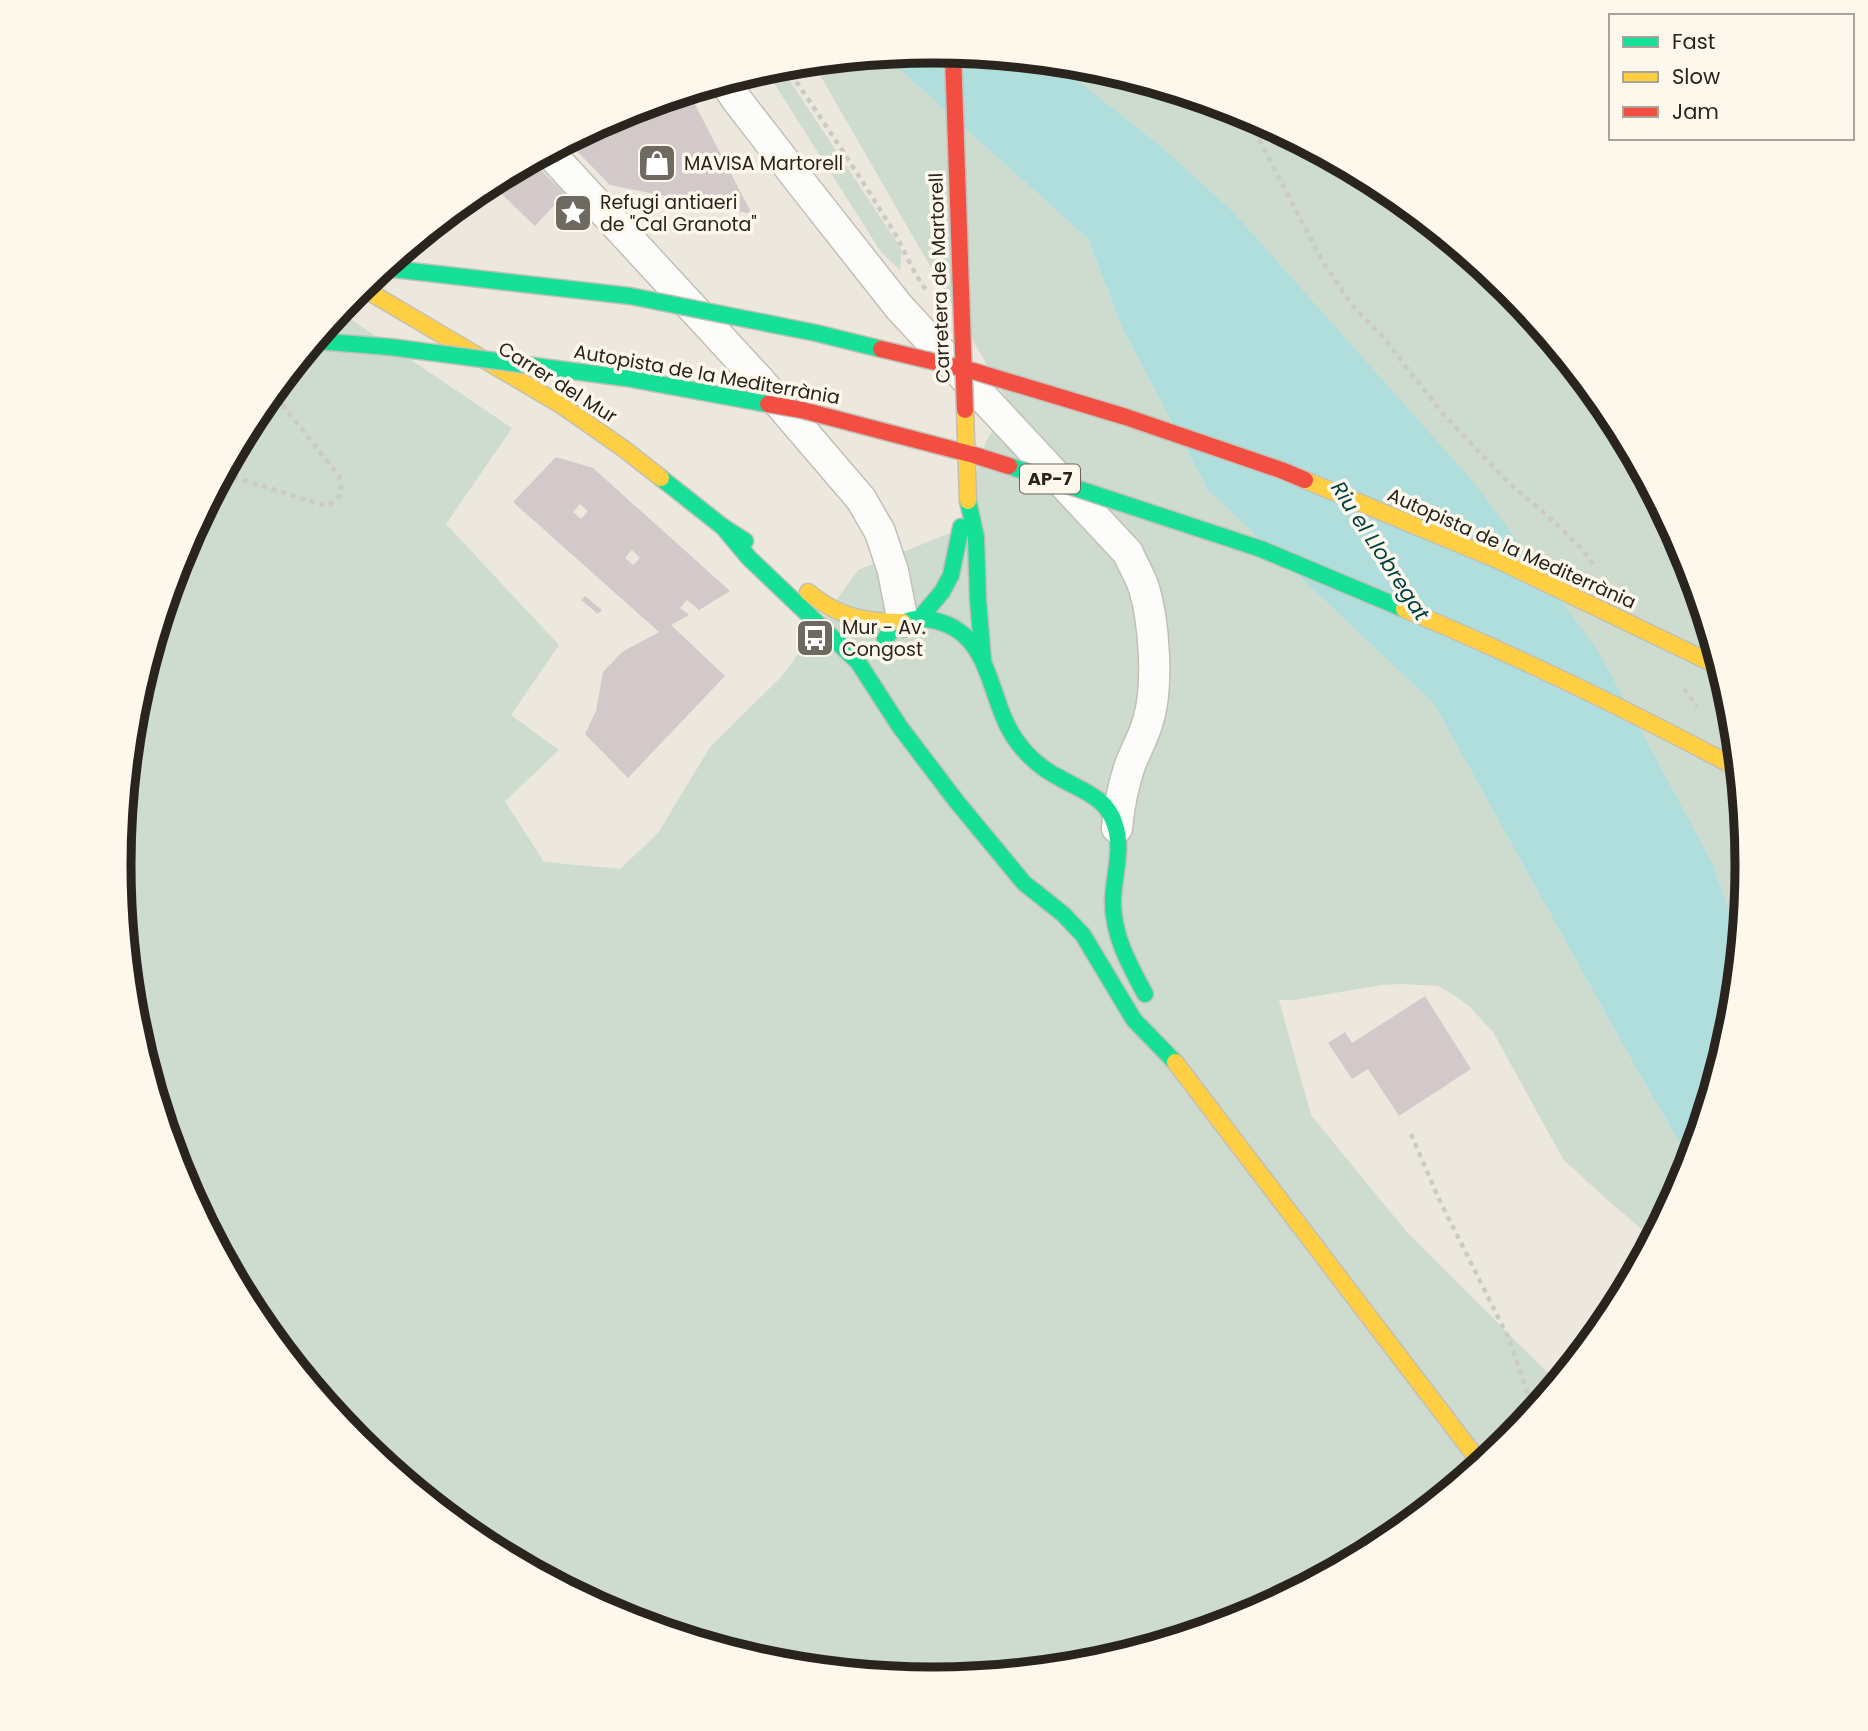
<svg xmlns="http://www.w3.org/2000/svg" width="1868" height="1731" viewBox="0 0 1868 1731" font-family="Poppins,sans-serif">
<style>
.green{fill:#cddcce}
.water{fill:#afdedc}
.building{fill:#d4c9ca;fill-rule:evenodd}
.lines{fill:none;stroke-linecap:round;stroke-linejoin:round}
.street-casing{stroke:#c3bfb6;stroke-width:33}
.fast-casing{stroke:#c3bfb6;stroke-width:19}
.slow-casing{stroke:#c3bfb6;stroke-width:19}
.path{stroke:#cbcac5;stroke-width:4.5;stroke-dasharray:5 5;stroke-linecap:butt}
.street{stroke:#fcfcfa;stroke-width:30}
.fast{stroke:#16e098;stroke-width:16}
.slow{stroke:#ffcf43;stroke-width:16}
.fast-bridge-casing{stroke:#c3bfb6;stroke-width:19;stroke-linecap:butt}
.slow-bridge-casing{stroke:#c3bfb6;stroke-width:19;stroke-linecap:butt}
.jam-bridge-casing{stroke:#c3bfb6;stroke-width:19;stroke-linecap:butt}
.fast-bridge{stroke:#16e098;stroke-width:16}
.slow-bridge{stroke:#ffcf43;stroke-width:16}
.jam-bridge{stroke:#f24e42;stroke-width:16}
.labels{text-anchor:middle;stroke-width:7;stroke-linejoin:round;paint-order:stroke}
.shield{fill:#fef8ec;stroke:#69645c;stroke-width:2}
.shield-label{font-size:18px;font-weight:bold;fill:#29251e}
.poi-label{font-size:19px;fill:#29251e;stroke:#fef8ec;text-anchor:start}
.street-label{font-size:19px;fill:#29251e;stroke:#fef8ec}
.water-label{font-size:21px;font-style:italic;fill:#004244;stroke:#fef8ec}
.rim{fill:none;stroke:#29251e;stroke-width:9}
</style>
<rect width="100%" height="100%" fill="#ede8dd"/>
<g class="green">
<path d="M885,56L1088,239L1123,330L1208,490L1434,704L1632,1061L1691,1162L1687,1178L1653,1239L1603,1196L1563,1159L1493,1032L1469,1006L1454,995L1438,986L1401,984L1382,985L1294,1000H1279L1311,1115L1406,1231L1558,1383L1510,1442L1386,1543L1245,1618L1093,1665L934,1680L775,1665L622,1618L481,1543L358,1441L256,1318L181,1177L135,1024L119,865L135,706L181,553L257,413L340,312L512,428L446,524L559,645L511,715L559,750L505,801L544,862L620,869L658,833L710,747L783,675L858,570L960,529L986,441L1010,405L813,63Z"/>
<path d="M1055,63L1093,66L1246,113L1387,188L1510,290L1518,300L1654,493L1687,554L1733,707L1749,866L1741,945L1713,865L1157,143Z"/>
<path d="M780,66L902,250L900,270L881,252L765,69Z"/>
</g>
<path class="water" d="M934,51L1055,63L1157,143L1233,212L1476,485L1598,651L1713,865L1741,945L1733,1025L1691,1162L1632,1061L1434,704L1208,490L1123,330L1088,239L885,56Z"/>
<g class="building">
<path d="M689,93L752,214L610,185L568,142L623,113Z"/>
<path d="M532,161L565,194L535,226L490,183Z"/>
<path d="M556,457L593,468L730,591L699,610L687,600L680,608L689,615L671,625L725,676L628,778L585,734L596,711L603,672L622,652L659,632L513,502ZM580,504L588,511L581,519L573,512ZM632,550L640,558L633,565L625,558Z"/>
<path d="M585,596L602,610L598,614L581,600Z"/>
<path d="M1425,996L1471,1069L1399,1116L1368,1069L1352,1079L1328,1043L1345,1032L1352,1043Z"/>
</g>
<g class="lines">
<defs>
<g id="street">
<path d="M725,82L737,100L802,184L899,307L1128,553C1133,565 1140,576 1144,588C1154,622 1159,686 1148,721C1144,736 1136,750 1130,765C1123,786 1119,806 1117,828"/>
<path d="M549,152L760,381L861,499L880,532L893,571L903,622"/>
</g>
<g id="fast">
<path d="M661,478L723,527L745,541"/>
<path d="M968,501L976,537L978,600L983,660"/>
<path d="M723,527L749,558L858,662L900,727L957,802L1024,883L1063,914L1083,935L1134,1020L1175,1062"/>
<path d="M919,619L942,592L951,575L961,527"/>
<path d="M885,639C894,625 909,617 926,619C998,628 984,705 1022,748C1032,760 1046,771 1060,778C1082,791 1107,797 1115,825C1123,849 1114,874 1113,899C1112,934 1129,964 1145,994"/>
</g>
<g id="slow">
<path d="M361,287L561,405L624,449L661,478"/>
<path d="M808,592C838,617 865,622 903,622"/>
<path d="M1175,1062L1482,1465"/>
</g>
</defs>
<use href="#street" class="street-casing"/>
<use href="#fast" class="fast-casing"/>
<use href="#slow" class="slow-casing"/>
<g class="path">
<path d="M785,65C821,118 856,170 889,224C903,245 911,270 926,290"/>
<path d="M1245,113L1323,262L1351,304L1383,337L1443,414L1508,482L1552,520L1582,549L1596,569"/>
<path d="M224,474L323,505H329L340,495L341,486L339,476L273,393"/>
<path d="M1684,689L1697,707"/>
<path d="M1411,1134L1438,1197L1509,1339L1534,1412"/>
</g>
<use href="#street" class="street"/>
<use href="#fast" class="fast"/>
<use href="#slow" class="slow"/>
<defs>
<g id="fast-bridge">
<path d="M384,268L630,296L816,333L881,349"/>
<path d="M316,341L390,347L626,378L768,404"/>
<path d="M1009,466L1261,549L1404,609"/>
</g>
<g id="slow-bridge">
<path d="M965,410L968,501"/>
<path d="M1305,480L1498,560L1722,668"/>
<path d="M1404,609C1518,656 1630,711 1739,769"/>
</g>
<g id="jam-bridge">
<path d="M953,53L965,410"/>
<path d="M881,349L973,371L1126,417L1281,470L1305,480"/>
<path d="M768,404L802,410L974,455L1009,466"/>
</g>
</defs>
<use href="#fast-bridge" class="fast-bridge-casing"/>
<use href="#slow-bridge" class="slow-bridge-casing"/>
<use href="#jam-bridge" class="jam-bridge-casing"/>
<use href="#fast-bridge" class="fast-bridge"/>
<use href="#slow-bridge" class="slow-bridge"/>
<use href="#jam-bridge" class="jam-bridge"/>
</g>
<defs>
<symbol id="shop-square" viewBox="-11 -11 22 22"><rect x="-9" y="-9" width="18" height="18" rx="4" fill="#6e6961" stroke="#fef8ec"/><path d="M-5-2.5h2.3a2.7 3.5 0 0 1 5.4 0H5L5.5 6h-11ZM-1.5-2.5h3a1.5 2.3 0 0 0-3 0Z" fill="#fff"/></symbol>
<symbol id="sight-square" viewBox="-11 -11 22 22"><rect x="-9" y="-9" width="18" height="18" rx="4" fill="#6e6961" stroke="#fef8ec"/><path d="M0-6L1.8-2.2L6-1.7L2.9 1.2L3.7 5.4L0 3.3L-3.7 5.4L-2.9 1.2L-6-1.7L-1.8-2.2Z" fill="#fff"/></symbol>
<symbol id="bus-square" viewBox="-11 -11 22 22"><rect x="-9" y="-9" width="18" height="18" rx="4" fill="#6e6961" stroke="#fef8ec"/><path d="M-5-6H5V4H4V6H2V4H-2V6H-4V4H-5ZM-3.5-4V0h7V-4ZM-3.5 1.2v1.5H-2V1.2ZM2 1.2v1.5H3.5V1.2Z" fill="#fff"/></symbol>
</defs>
<g fill-rule="evenodd">
<use href="#shop-square" x="635" y="141" width="44" height="44"/>
<use href="#sight-square" x="551" y="191" width="44" height="44"/>
<use href="#bus-square" x="793" y="616" width="44" height="44"/>
</g>
<g class="labels">
<rect class="shield" x="1020" y="464.5" width="60" height="29" rx="5"/>
<g class="shield-label">
<text x="1050" y="485">AP-7</text>
</g>
<g class="poi-label">
<text x="684" y="170">MAVISA Martorell</text>
<text x="600" y="209">Refugi antiaeri<tspan x="600" dy="22">de "Cal Granota"</tspan></text>
<text x="842" y="634">Mur - Av.<tspan x="842" dy="22">Congost</tspan></text>
</g>
<g class="street-label">
<text transform="translate(939 278) rotate(-92)" y="7">Carretera de Martorell</text>
<text transform="translate(707 374) rotate(10)" y="7">Autopista de la Mediterrània</text>
<text transform="translate(558 382) rotate(32)" y="7">Carrer del Mur</text>
<text transform="translate(1512 548) rotate(24)" y="7">Autopista de la Mediterrània</text>
</g>
<g class="water-label">
<text transform="translate(1380 551) rotate(57)" y="7">Riu el Llobregat</text>
</g>
</g>
<path d="M0 0H1868V1731H0ZM131 865a802 802 0 1 1 1604 0a802 802 0 1 1-1604 0Z" fill="#fef8ec" fill-rule="evenodd"/>
<path class="rim" d="M131 865a802 802 0 1 1 1604 0a802 802 0 1 1-1604 0Z"/>
<rect x="1609" y="14" width="245" height="126" fill="#fef8ec" stroke="#a9a49a" stroke-width="2"/>
<rect x="1623" y="37" width="35" height="10" fill="#16e098" stroke="#a9a49a" stroke-width="2"/>
<text x="1672" y="49" font-size="21" fill="#29251e">Fast</text>
<rect x="1623" y="72" width="35" height="10" fill="#ffcf43" stroke="#a9a49a" stroke-width="2"/>
<text x="1672" y="84" font-size="21" fill="#29251e">Slow</text>
<rect x="1623" y="107" width="35" height="10" fill="#f24e42" stroke="#a9a49a" stroke-width="2"/>
<text x="1672" y="119" font-size="21" fill="#29251e">Jam</text>
</svg>
